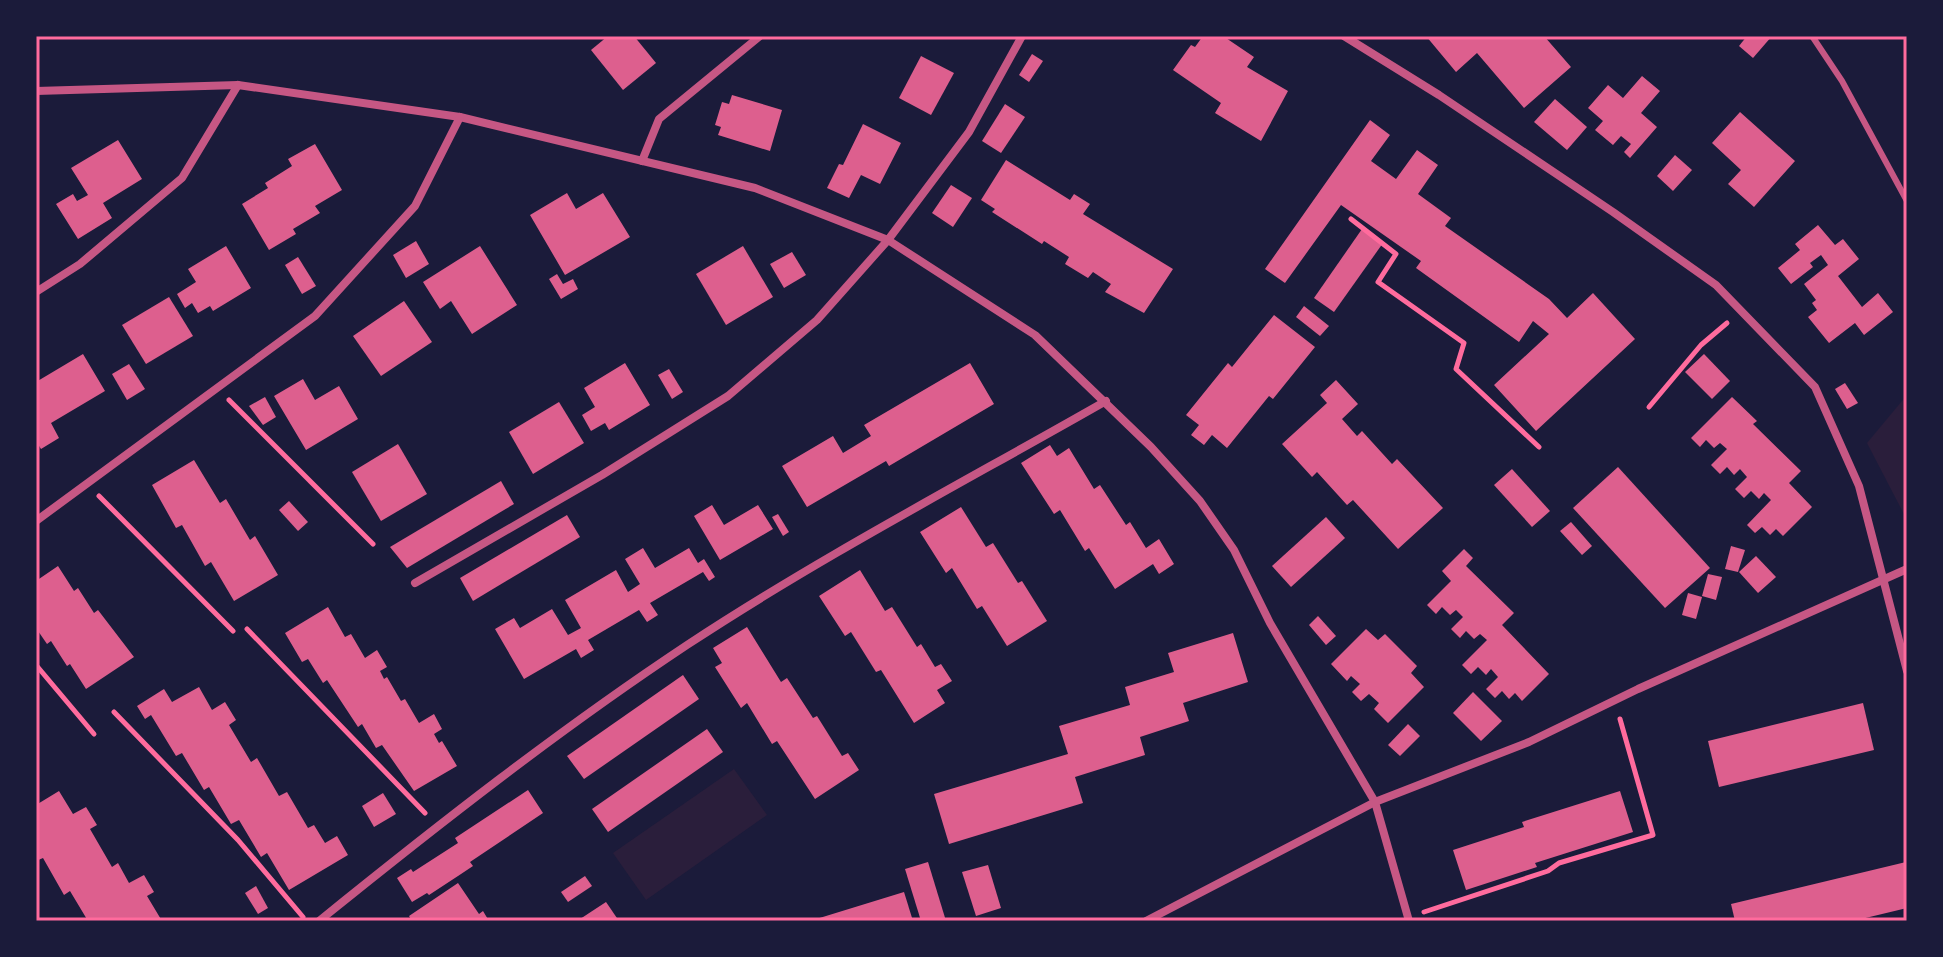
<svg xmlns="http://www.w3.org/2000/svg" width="1943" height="957" viewBox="0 0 1943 957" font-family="Poppins,sans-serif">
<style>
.green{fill:#2a1e3b}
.building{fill:#dd5f8e}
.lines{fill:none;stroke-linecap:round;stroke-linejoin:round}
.path{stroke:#ff6b9d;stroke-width:5}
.service{stroke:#c65784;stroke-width:6}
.minor{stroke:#c65784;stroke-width:8}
.neatline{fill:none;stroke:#ff6b9d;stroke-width:3}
</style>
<rect width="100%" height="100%" fill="#1b1b3a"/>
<g class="green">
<path d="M1907,395V520L1867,443Z"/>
<path d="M734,769L767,815L646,900L613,853Z"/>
</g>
<g class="building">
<path d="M608,36H634L656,63L623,90L591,50Z"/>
<path d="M1203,36H1223L1254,57L1247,67L1288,91L1261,141L1215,113L1221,103L1173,70L1191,45L1195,47Z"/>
<path d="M1426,36H1544L1571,67L1524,108L1477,53L1456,72Z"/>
<path d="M1747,36H1772L1753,58L1739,46Z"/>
<path d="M1032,54L1043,61L1029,82L1019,75Z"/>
<path d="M921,56L954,73L931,115L899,98Z"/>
<path d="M1642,76L1660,91L1641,113L1657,127L1630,158L1624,152L1631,144L1621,136L1613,145L1595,130L1603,121L1588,108L1608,85L1623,98Z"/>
<path d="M732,95L782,110L770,151L718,135L721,127L715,125L722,102L729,104Z"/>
<path d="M1555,99L1587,127L1567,150L1534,122Z"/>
<path d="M1005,104L1025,117L1001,153L982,141Z"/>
<path d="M1740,112L1795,161L1754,207L1728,184L1741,170L1712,143Z"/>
<path d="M1370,120L1390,135L1371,161L1396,179L1417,150L1438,165L1418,194L1451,218L1445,226L1549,299L1567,318L1593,293L1635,339L1536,431L1494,385L1549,334L1533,321L1519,342L1416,268L1421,261L1341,205L1285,283L1265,269Z"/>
<path d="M863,124L901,143L880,184L861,175L849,198L827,188L839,164L843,165Z"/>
<path d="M118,140L142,179L103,203L112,218L78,239L56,204L73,194L77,201L88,195L71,168Z"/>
<path d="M315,144L342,190L315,206L320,213L293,229L296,234L269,250L242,204L268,188L265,183L292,166L288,159Z"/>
<path d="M1675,155L1692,170L1673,191L1657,176Z"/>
<path d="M1006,160L1070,200L1074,194L1090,204L1083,214L1173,269L1144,313L1105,292L1111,284L1093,272L1088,278L1065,264L1069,257L1044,241L1042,244L992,212L995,209L981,200Z"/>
<path d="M951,185L972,198L953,227L932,213Z"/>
<path d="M567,193L576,209L603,193L630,237L565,275L530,215Z"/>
<path d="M1818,225L1835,245L1843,239L1859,259L1838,276L1862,307L1878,293L1893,312L1864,335L1855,323L1829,343L1808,317L1817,310L1812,303L1816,300L1804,284L1828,265L1821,255L1810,263L1813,267L1791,284L1778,268L1800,250L1795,244Z"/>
<path d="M1362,229L1383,243L1334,312L1314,298Z"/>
<path d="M416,241L429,264L406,278L393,255Z"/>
<path d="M226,246L251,288L213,311L210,306L198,313L192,303L185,308L177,294L196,282L188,269Z"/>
<path d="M480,246L517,305L472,334L451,301L440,309L423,282Z"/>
<path d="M743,246L773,297L726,325L696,274Z"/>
<path d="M792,252L806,275L784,288L770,264Z"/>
<path d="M298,257L316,286L302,294L285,265Z"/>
<path d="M557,274L563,284L573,279L578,289L561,299L549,279Z"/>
<path d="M169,297L193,336L146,364L122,325Z"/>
<path d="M404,301L432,342L381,376L353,336Z"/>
<path d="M1304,306L1329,326L1320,336L1296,317Z"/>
<path d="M1274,315L1315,347L1273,399L1269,396L1227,448L1212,435L1204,445L1191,435L1199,425L1186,415L1228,363L1232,367Z"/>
<path d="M83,354L105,391L51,423L59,438L41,449L36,441V382Z"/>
<path d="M1704,354L1730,381L1712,399L1685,372Z"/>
<path d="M625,363L650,405L609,430L605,423L591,431L582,415L595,407L584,388Z"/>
<path d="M970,363L994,404L889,466L886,461L807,507L782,466L833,436L843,453L871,436L864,425Z"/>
<path d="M129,364L145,389L127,400L112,374Z"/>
<path d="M669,369L683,392L672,399L658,375Z"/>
<path d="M303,379L315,400L339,386L358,419L306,450L274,396Z"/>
<path d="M1336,380L1358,404L1342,419L1357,436L1362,431L1392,464L1397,459L1443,508L1398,549L1353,500L1347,505L1317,472L1312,477L1282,444L1327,403L1320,395Z"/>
<path d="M1845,383L1858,403L1847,409L1835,389Z"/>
<path d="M265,397L276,417L263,425L249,406Z"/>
<path d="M1732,397L1757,421L1753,424L1801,471L1789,483L1812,507L1783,536L1776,529L1770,535L1762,527L1755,533L1747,525L1771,500L1764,493L1759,499L1751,491L1744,498L1735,489L1747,477L1740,469L1734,475L1727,467L1720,474L1711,465L1727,449L1720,443L1714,448L1706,440L1700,447L1691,438Z"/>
<path d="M559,402L584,443L533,474L509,432Z"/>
<path d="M398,444L427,494L381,521L352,472Z"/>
<path d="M1050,445L1057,456L1069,448L1094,489L1100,485L1126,525L1130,522L1146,548L1159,539L1174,564L1159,574L1153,564L1115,589L1089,548L1085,551L1060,510L1054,514L1021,463Z"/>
<path d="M194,460L220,503L226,499L250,540L255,536L278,575L234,601L211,562L205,566L182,525L176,528L152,485Z"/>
<path d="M1618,467L1710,568L1665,608L1573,508Z"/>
<path d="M1512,469L1550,511L1532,527L1494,485Z"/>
<path d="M501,481L514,504L407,568L390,547Z"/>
<path d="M289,501L308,522L298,531L279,510Z"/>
<path d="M712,505L724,525L758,505L773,529L720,560L694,516Z"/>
<path d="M961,507L986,547L993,543L1018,583L1022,581L1047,621L1007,646L982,606L977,609L952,568L946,573L920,532Z"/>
<path d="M778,514L789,532L783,536L772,517Z"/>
<path d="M567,515L580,537L473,601L460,578Z"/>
<path d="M1326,517L1345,538L1291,587L1272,566Z"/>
<path d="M1571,522L1592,546L1582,555L1560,531Z"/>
<path d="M1731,546L1745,550L1738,572L1725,569Z"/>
<path d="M643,548L655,568L689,548L698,563L704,559L715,577L709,581L703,572L650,603L658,615L647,622L639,610L588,640L594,650L581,658L576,649L524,679L495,629L514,618L520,628L552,609L568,635L581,628L565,600L616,570L628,592L640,584L625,559Z"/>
<path d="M1464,549L1473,558L1466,566L1514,613L1502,625L1549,674L1522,701L1515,693L1509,699L1502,691L1495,698L1486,689L1498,677L1491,669L1486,675L1478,667L1471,674L1462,665L1487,640L1480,634L1474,639L1466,631L1460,638L1451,629L1463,617L1456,610L1450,615L1442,607L1436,614L1427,605L1451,581L1442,571Z"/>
<path d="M1756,556L1776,577L1758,593L1739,572Z"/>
<path d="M58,566L74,591L78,588L94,613L98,610L134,657L86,689L70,664L67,666L51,641L47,644L36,628V581Z"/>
<path d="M860,570L885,611L892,607L917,647L921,644L935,667L941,664L952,681L937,690L945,703L914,723L881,670L876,672L851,632L845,636L819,596Z"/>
<path d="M1708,574L1722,577L1716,600L1702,596Z"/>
<path d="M1688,593L1702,597L1696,619L1682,615Z"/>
<path d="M328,607L345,637L351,634L365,658L377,650L387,667L380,671L384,679L387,677L401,701L405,699L419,723L434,714L442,729L434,734L439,743L442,741L457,766L414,791L382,745L376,748L362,724L358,727L327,680L323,683L308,659L302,662L285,633Z"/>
<path d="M1318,616L1336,636L1326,645L1309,625Z"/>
<path d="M747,627L781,682L787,678L813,718L817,716L842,756L848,753L859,770L815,799L777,741L772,744L747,703L741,708L715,667L722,663L713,648Z"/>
<path d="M1366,629L1378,640L1385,634L1417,666L1411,673L1424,687L1388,723L1374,709L1379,703L1369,694L1361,701L1352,692L1360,684L1351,676L1347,681L1331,664Z"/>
<path d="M1233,633L1248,682L1183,703L1189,721L1140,737L1145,755L1075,777L1083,803L949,844L934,794L1068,754L1059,726L1130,705L1125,687L1174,672L1168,653Z"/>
<path d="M683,675L699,699L584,779L567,756Z"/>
<path d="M199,687L212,710L225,702L236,720L229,725L251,762L257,758L279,796L287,792L308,828L314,825L325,843L337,836L348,855L289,890L267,853L261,857L239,820L231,824L209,787L204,790L182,753L176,756L151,715L145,719L137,706L164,689L172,702Z"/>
<path d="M1473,692L1502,721L1481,741L1453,713Z"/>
<path d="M1863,703L1874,750L1719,787L1708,741Z"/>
<path d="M1408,724L1420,736L1400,756L1388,745Z"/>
<path d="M707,729L723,752L608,832L592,809Z"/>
<path d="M528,790L543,813L470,862L473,866L458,876L429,895L427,893L412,902L397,878L411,869L413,872L458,843L455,838Z"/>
<path d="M59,791L73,814L86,807L97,825L90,829L112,867L118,863L129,883L144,875L154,892L147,896L162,921H88L70,891L64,895L43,858L36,861V805Z"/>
<path d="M1620,791L1633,832L1535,863L1537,867L1466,890L1453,850L1524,827L1522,822Z"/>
<path d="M383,793L396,814L374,827L362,806Z"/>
<path d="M928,862L946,921H921L905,869Z"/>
<path d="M1906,862L1907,908L1853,921H1735L1731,904Z"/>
<path d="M988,865L1001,908L976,916L962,872Z"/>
<path d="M585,876L592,886L568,902L561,892Z"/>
<path d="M458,883L479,914L483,911L489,921H412L409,916Z"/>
<path d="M256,886L268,908L258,914L245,893Z"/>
<path d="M904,892L913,921H814L813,920Z"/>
<path d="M606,902L619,921H577Z"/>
</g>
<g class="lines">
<g class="path">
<path d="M1351,219L1396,254L1378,282L1464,343L1456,369L1539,447"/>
<path d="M229,400L373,544"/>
<path d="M1649,407L1701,345L1727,323"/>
<path d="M99,496L233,631"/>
<path d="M247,629L425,813"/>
<path d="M36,665L94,734"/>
<path d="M114,712L238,840L303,917"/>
<path d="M1424,912L1548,871L1559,863L1653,835L1620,719"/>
</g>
<path class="service" d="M1812,36L1842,81L1907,201"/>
<g class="minor">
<path d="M1344,36L1439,95L1613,212L1716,285L1815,387L1859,486L1907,671"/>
<path d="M36,91L238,85L460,117L755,188L888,240L1035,335L1151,447L1200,501L1234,550L1270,623L1375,802L1409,921"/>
<path d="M642,161L659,119L760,36"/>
<path d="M36,292L80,264L182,178L238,85"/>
<path d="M36,521L315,316L415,206L460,117"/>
<path d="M415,583L602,475L728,396L817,320L888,240L969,132L1022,36"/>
<path d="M319,921C439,824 559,730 687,645C822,556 966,481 1106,401"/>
<path d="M1146,921L1375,802L1529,742L1638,689L1907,569"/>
</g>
</g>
<rect width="1943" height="957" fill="none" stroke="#1b1b3a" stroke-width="76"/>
<rect x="38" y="38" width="1867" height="881" class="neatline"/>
</svg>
